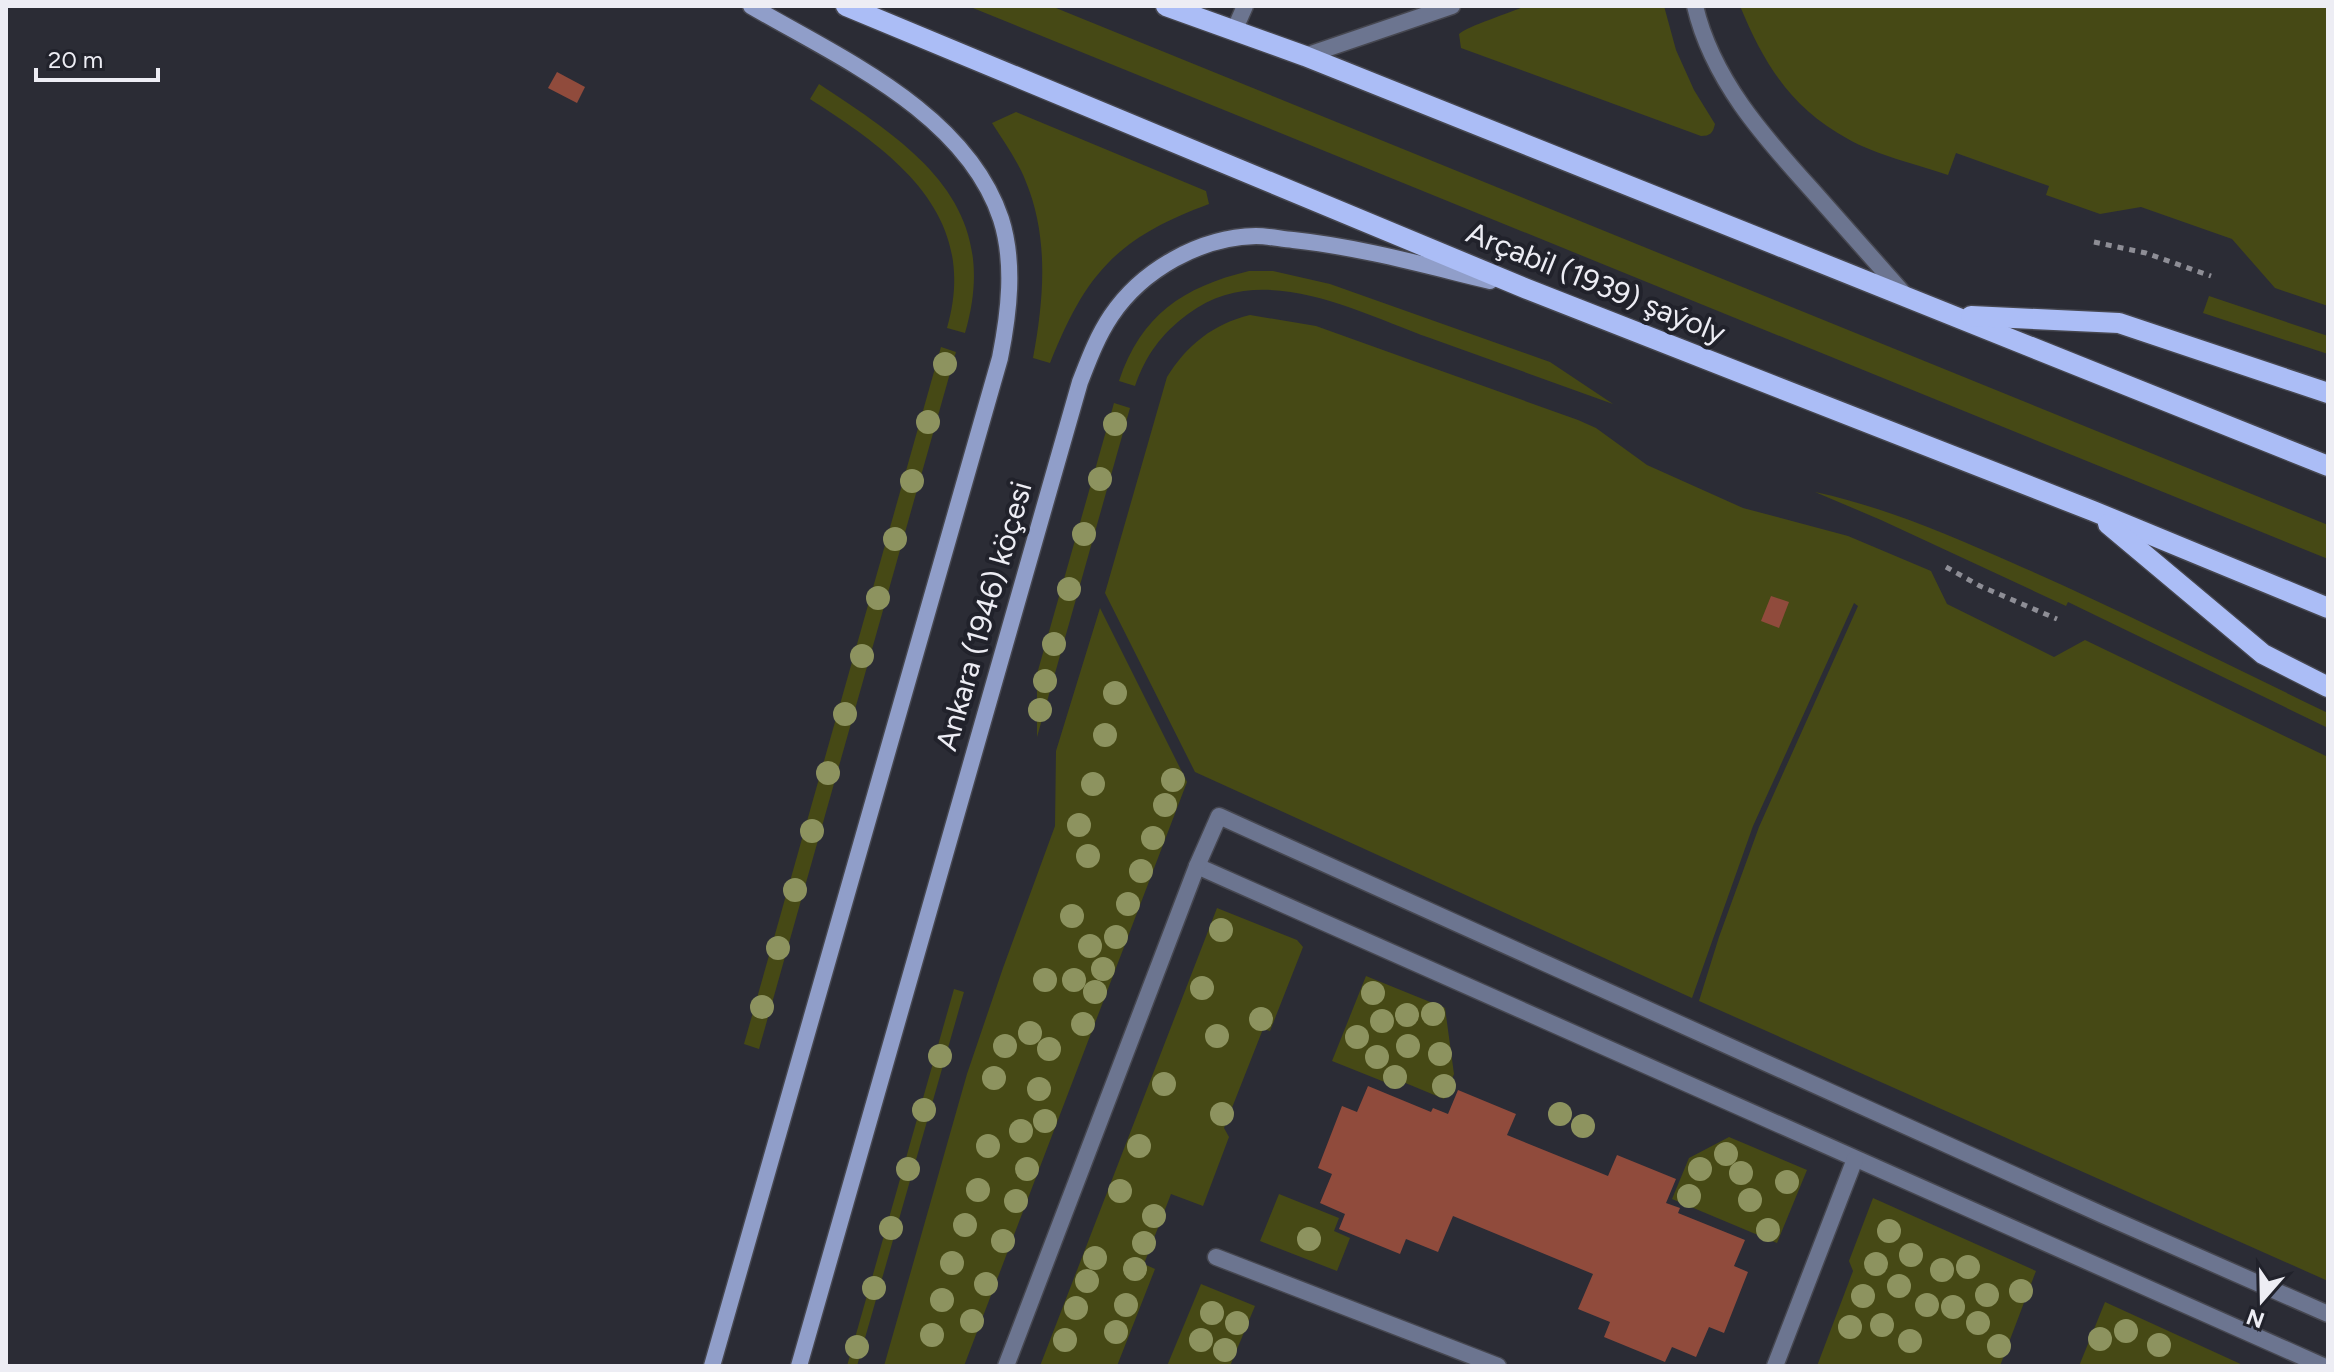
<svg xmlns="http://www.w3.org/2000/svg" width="2334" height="1372" viewBox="0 0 2334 1372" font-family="Figtree,sans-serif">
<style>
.green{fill:#464915}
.building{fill:#904b3c}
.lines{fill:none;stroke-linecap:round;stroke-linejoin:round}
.lane-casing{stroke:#464750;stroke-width:19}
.secondary-casing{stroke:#464750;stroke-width:19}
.primary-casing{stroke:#464750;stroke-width:23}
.path{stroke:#8e8e96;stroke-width:5;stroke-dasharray:6 6;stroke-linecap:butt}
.lane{stroke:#6c7590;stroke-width:16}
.secondary{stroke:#909ec9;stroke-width:16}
.primary{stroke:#abbdf6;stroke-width:20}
.tree{fill:#8d935f}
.labels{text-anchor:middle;stroke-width:8;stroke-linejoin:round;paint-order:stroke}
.street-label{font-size:30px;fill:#ededf4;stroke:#21222b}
</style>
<rect width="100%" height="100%" fill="#2b2c35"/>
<g class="green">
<path d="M968,6H1051L2328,525V559Z"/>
<path d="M1525,6H1664L1676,50L1694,90L1715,124C1713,133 1710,136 1701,136L1461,48L1459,34C1468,26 1510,13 1525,6Z"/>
<path d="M1740,6H2328V306L2275,288L2232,239L2141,207L2100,214L2046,195L2049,186L1956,153L1948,175C1916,164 1876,155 1848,139C1791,108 1764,64 1740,6Z"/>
<path d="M819,84C913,146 1003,204 965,333L947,328C980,214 894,153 810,99Z"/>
<path d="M1016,112L1206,191L1209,204C1117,238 1086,273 1050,363L1033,358C1044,299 1049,238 1026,182C1018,161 1004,142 992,123Z"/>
<path d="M1249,271H1273L1330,284L1550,362L1613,404C1552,382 1491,360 1430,338C1355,311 1261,259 1188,314C1161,334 1146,355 1135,386L1119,381C1141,315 1183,287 1249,271Z"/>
<path d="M2209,296L2328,336V354L2203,313Z"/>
<path d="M1250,315L1316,326L1578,420L1596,428L1647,465L1743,508L1848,536L1931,571L1947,604L2054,657L2085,640L2328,757V1281L1699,1001L1719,937L1759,827L1858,606L1854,603L1753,826L1692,998L1195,772L1105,593L1167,377C1187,345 1213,324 1250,315Z"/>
<path d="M941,347L956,352L759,1049L744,1044Z"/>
<path d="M1114,403L1130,408L1037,737V674Z"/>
<path d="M1815,492C1885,507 1949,535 2015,564C2121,610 2224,663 2328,713V728L2068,602L2066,606L1881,520Z"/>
<path d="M1100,608L1187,782L964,1366H884L967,1074L1003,968L1055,826L1056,751Z"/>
<path d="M1217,908L1297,940L1303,947L1270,1031L1263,1029L1224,1128L1229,1137L1203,1206L1171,1194L1144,1264L1155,1269L1117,1366H1040Z"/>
<path d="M1366,976L1445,1008L1454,1074L1444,1099L1403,1082L1387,1083L1332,1061Z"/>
<path d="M954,989L964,992L857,1366H847Z"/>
<path d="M1729,1137L1807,1170L1777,1243L1672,1199L1689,1158Z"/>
<path d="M1279,1194L1339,1218L1334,1231L1350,1238L1337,1271L1260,1241Z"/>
<path d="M1873,1198L2036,1271L2000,1366H1817L1853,1271L1849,1261Z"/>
<path d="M1201,1284L1255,1306L1230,1366H1167Z"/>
<path d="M2105,1302L2245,1366H2079Z"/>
</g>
<g class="building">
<path d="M557,72L585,87L577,103L548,88Z"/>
<path d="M1771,596L1789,602L1779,628L1761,621Z"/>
<path d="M1368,1086L1431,1112L1433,1108L1448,1114L1458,1090L1516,1114L1507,1135L1608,1176L1617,1155L1676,1179L1666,1203L1680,1208L1678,1213L1745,1240L1734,1266L1748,1272L1724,1333L1709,1327L1696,1357L1672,1347L1665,1362L1604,1337L1610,1322L1578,1309L1593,1274L1453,1216L1438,1252L1406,1239L1400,1254L1339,1229L1345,1214L1320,1203L1332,1174L1318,1168L1342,1106L1357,1112Z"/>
</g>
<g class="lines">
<defs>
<g id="lane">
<path d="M1695,6C1712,79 1763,136 1812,190C1843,225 1874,260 1905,295"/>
<path d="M1234,31L1245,6"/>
<path d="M1305,56L1452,6"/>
<path d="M1197,866L2323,1366"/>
<path d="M1216,1257L1498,1366"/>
<path d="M1006,1366L1197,866L1219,816L2103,1215L2328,1314"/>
<path d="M1775,1366L1855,1159"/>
</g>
<g id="secondary">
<path d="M712,1366L1000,358C1009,313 1015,263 1001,219C966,113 840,58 751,6"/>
<path d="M799,1366L1080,382C1089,359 1097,337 1111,316C1142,270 1200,237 1256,236C1268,236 1281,239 1293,240C1359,247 1424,265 1490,281"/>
</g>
<g id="primary">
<path d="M846,6L1527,289L2093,511L2328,608"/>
<path d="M1166,6L1305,56L2328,466"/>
<path d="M1971,316L2119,323L2328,393"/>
<path d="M2108,524L2263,654L2328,687"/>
</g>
</defs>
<use href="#lane" class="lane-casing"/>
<use href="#secondary" class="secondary-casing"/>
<use href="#primary" class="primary-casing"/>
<g class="path">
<path d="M2094,242L2146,253L2211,276"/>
<path d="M1946,567L1980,586L2057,619"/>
</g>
<use href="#lane" class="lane"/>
<use href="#secondary" class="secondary"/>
<use href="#primary" class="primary"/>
</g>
<g class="tree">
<circle cx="945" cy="364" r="12"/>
<circle cx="928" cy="422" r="12"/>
<circle cx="1115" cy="424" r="12"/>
<circle cx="1100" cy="479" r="12"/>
<circle cx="912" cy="481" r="12"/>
<circle cx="1084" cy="534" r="12"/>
<circle cx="895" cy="539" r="12"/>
<circle cx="1069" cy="589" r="12"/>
<circle cx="878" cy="598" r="12"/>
<circle cx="1054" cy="644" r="12"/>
<circle cx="862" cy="656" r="12"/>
<circle cx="1045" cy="681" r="12"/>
<circle cx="1115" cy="693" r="12"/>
<circle cx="1040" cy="710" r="12"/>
<circle cx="845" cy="714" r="12"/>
<circle cx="1105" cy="735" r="12"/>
<circle cx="828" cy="773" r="12"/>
<circle cx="1173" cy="780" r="12"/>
<circle cx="1093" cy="784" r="12"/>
<circle cx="1165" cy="805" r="12"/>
<circle cx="1079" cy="825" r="12"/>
<circle cx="812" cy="831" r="12"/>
<circle cx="1153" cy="838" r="12"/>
<circle cx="1088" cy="856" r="12"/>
<circle cx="1141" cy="871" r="12"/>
<circle cx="795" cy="890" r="12"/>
<circle cx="1128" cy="904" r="12"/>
<circle cx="1072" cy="916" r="12"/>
<circle cx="1221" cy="930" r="12"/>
<circle cx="1116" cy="937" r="12"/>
<circle cx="1090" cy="946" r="12"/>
<circle cx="778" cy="948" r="12"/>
<circle cx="1103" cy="969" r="12"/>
<circle cx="1045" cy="980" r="12"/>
<circle cx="1074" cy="980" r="12"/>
<circle cx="1202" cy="988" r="12"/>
<circle cx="1095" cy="992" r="12"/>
<circle cx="1373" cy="993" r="12"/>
<circle cx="762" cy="1007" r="12"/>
<circle cx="1433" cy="1014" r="12"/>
<circle cx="1407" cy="1015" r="12"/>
<circle cx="1261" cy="1019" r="12"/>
<circle cx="1382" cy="1021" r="12"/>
<circle cx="1083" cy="1024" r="12"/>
<circle cx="1030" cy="1033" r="12"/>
<circle cx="1217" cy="1036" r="12"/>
<circle cx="1357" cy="1037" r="12"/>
<circle cx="1005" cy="1046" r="12"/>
<circle cx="1408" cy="1046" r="12"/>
<circle cx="1049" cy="1049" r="12"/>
<circle cx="1440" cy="1054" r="12"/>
<circle cx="940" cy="1056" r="12"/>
<circle cx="1377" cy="1057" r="12"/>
<circle cx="1395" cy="1077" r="12"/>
<circle cx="994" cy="1078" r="12"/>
<circle cx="1164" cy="1084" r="12"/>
<circle cx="1444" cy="1086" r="12"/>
<circle cx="1039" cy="1089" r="12"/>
<circle cx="924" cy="1110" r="12"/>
<circle cx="1222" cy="1114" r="12"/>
<circle cx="1560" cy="1114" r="12"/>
<circle cx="1045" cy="1121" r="12"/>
<circle cx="1583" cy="1126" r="12"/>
<circle cx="1021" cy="1131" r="12"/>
<circle cx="988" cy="1146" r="12"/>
<circle cx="1139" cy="1146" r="12"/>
<circle cx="1726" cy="1154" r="12"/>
<circle cx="908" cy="1169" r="12"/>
<circle cx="1027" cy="1169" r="12"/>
<circle cx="1700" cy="1169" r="12"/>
<circle cx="1741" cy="1173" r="12"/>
<circle cx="1787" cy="1182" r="12"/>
<circle cx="978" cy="1190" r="12"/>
<circle cx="1120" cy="1191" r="12"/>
<circle cx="1689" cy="1196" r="12"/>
<circle cx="1750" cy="1200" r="12"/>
<circle cx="1016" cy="1201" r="12"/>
<circle cx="1154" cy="1216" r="12"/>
<circle cx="965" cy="1225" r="12"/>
<circle cx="891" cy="1228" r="12"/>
<circle cx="1768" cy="1230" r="12"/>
<circle cx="1889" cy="1231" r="12"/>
<circle cx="1309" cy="1239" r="12"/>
<circle cx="1003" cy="1241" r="12"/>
<circle cx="1144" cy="1243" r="12"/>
<circle cx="1911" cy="1255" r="12"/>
<circle cx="1095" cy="1258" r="12"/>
<circle cx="952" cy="1263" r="12"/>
<circle cx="1876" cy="1264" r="12"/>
<circle cx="1968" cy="1267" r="12"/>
<circle cx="1135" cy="1269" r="12"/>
<circle cx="1942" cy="1270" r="12"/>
<circle cx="1087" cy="1281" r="12"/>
<circle cx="986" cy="1284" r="12"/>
<circle cx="1899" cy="1286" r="12"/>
<circle cx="874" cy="1288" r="12"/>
<circle cx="2021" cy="1291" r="12"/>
<circle cx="1987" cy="1295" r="12"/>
<circle cx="1863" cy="1296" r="12"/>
<circle cx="942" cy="1300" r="12"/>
<circle cx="1126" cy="1305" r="12"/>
<circle cx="1927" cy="1305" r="12"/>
<circle cx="1953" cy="1307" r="12"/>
<circle cx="1076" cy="1308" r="12"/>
<circle cx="1212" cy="1313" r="12"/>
<circle cx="972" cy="1321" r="12"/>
<circle cx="1237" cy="1323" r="12"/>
<circle cx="1978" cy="1323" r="12"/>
<circle cx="1882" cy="1325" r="12"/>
<circle cx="1850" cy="1327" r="12"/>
<circle cx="2126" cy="1331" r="12"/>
<circle cx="1116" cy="1332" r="12"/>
<circle cx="932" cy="1335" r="12"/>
<circle cx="2100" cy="1339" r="12"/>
<circle cx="1065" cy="1340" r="12"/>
<circle cx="1201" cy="1340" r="12"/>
<circle cx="1910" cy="1341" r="12"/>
<circle cx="2159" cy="1345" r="12"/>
<circle cx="1999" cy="1346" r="12"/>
<circle cx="857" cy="1347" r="12"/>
<circle cx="1225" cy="1350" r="12"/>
</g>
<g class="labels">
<g class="street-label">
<text transform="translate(1596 283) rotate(22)" y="10">Arçabil (1939) şaýoly</text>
<text transform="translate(984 616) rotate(-74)" y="10">Ankara (1946) köçesi</text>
</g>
</g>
<rect width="2334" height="1372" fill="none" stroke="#ededf4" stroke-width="16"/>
<g transform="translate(2262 1300) rotate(200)" stroke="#21222b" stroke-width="6" paint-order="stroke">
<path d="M0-6L14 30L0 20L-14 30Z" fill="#ededf4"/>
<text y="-12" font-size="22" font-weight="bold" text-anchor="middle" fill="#ededf4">N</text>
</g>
<path d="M36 68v12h122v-12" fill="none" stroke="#ededf4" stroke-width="4"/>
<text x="48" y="68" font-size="24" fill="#ededf4" stroke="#21222b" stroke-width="6" paint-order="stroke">20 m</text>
</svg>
